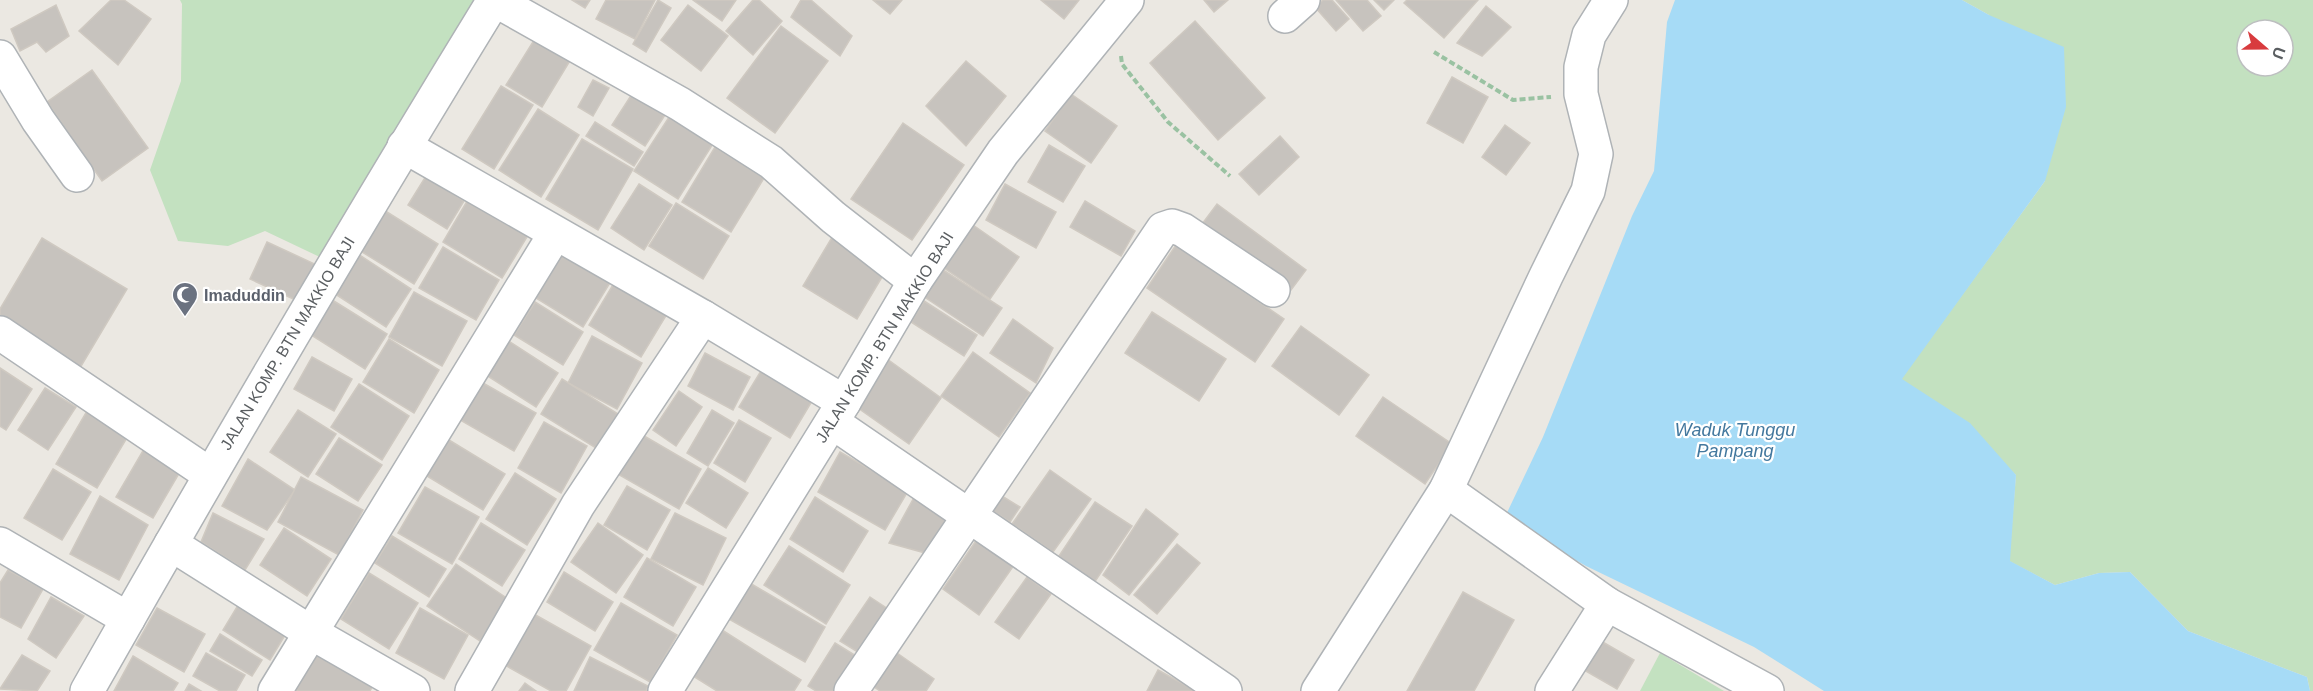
<svg xmlns="http://www.w3.org/2000/svg" width="2313" height="691" viewBox="0 0 2313 691" font-family="Arial,sans-serif">
<style>
.green{fill:#c3e1c0;fill-rule:evenodd}
.water{fill:#a6dbf6}
.building{fill:#c7c3be;stroke:#cfc9c1;stroke-width:1.5}
.lines{fill:none;stroke-linecap:round;stroke-linejoin:round}
.minor-casing{stroke:#afb3b6;stroke-width:36}
.path{stroke:#9ac2a2;stroke-width:4;stroke-dasharray:6 3;stroke-linecap:butt}
.minor{stroke:#fff;stroke-width:33}
.labels{text-anchor:middle;stroke-width:4.5;stroke-linejoin:round;paint-order:stroke}
.worship-label{font-size:16px;font-weight:bold;fill:#5b616d;stroke:#fff;text-anchor:start}
.street-label{font-size:16px;fill:#5a5e61;stroke:#fff}
.water-label{font-size:18px;font-style:italic;fill:#43789e;stroke:#fff}
</style>
<rect width="100%" height="100%" fill="#ebe8e2"/>
<g class="green">
<path d="M180,0H479L324,259L265,231L228,246L178,241L150,170L181,81L182,4Z"/>
<path d="M1962,0H2313V691H2310L2307,677L2188,631L2130,572L2099,573L2055,585L2009,561L2016,475L1901,379L2045,181L1989,15ZM2247,30H2283V66H2247Z"/>
<path d="M1660,653L1724,691H1640Z"/>
</g>
<path class="water" d="M1675,0H1962L1989,15L2064,47L2066,107L2045,181L1902,379L1970,423L2016,475L2010,561L2055,585L2099,573L2130,572L2188,631L2307,677L2310,691H1824L1754,647L1586,566L1504,519L1543,437L1632,216L1654,171L1667,22Z"/>
<g class="building">
<path d="M111,0H124L151,19L118,65L79,31Z"/>
<path d="M572,0H590L585,8Z"/>
<path d="M606,0H655L635,39L596,19Z"/>
<path d="M658,0L671,8L646,52L633,44Z"/>
<path d="M693,0H736L722,21Z"/>
<path d="M753,0H759L782,21L753,55L726,31Z"/>
<path d="M801,0H811L852,36L840,56L791,17Z"/>
<path d="M873,0H902L890,14Z"/>
<path d="M1041,0H1079L1064,19Z"/>
<path d="M1204,0H1228L1214,12Z"/>
<path d="M1323,0H1332L1349,19L1336,31L1315,7Z"/>
<path d="M1336,0H1367L1381,16L1363,31Z"/>
<path d="M1374,0H1394L1384,10Z"/>
<path d="M1407,0H1478L1444,38L1404,3Z"/>
<path d="M56,5L69,36L46,52L37,42L20,51L11,29Z"/>
<path d="M688,5L728,36L701,71L661,40Z"/>
<path d="M1486,6L1511,27L1482,56L1457,43Z"/>
<path d="M1195,21L1265,98L1218,140L1150,63Z"/>
<path d="M781,26L828,61L775,133L727,98Z"/>
<path d="M536,37L571,59L542,107L506,85Z"/>
<path d="M966,61L1006,96L966,146L926,106Z"/>
<path d="M92,70L148,148L102,181L47,102Z"/>
<path d="M1452,77L1488,97L1463,143L1427,123Z"/>
<path d="M593,80L609,88L593,116L578,107Z"/>
<path d="M501,86L533,105L494,169L462,149Z"/>
<path d="M632,94L665,115L645,146L612,125Z"/>
<path d="M1071,94L1117,126L1091,163L1045,131Z"/>
<path d="M538,109L579,135L541,197L499,170Z"/>
<path d="M673,111L716,139L678,199L634,171Z"/>
<path d="M595,122L643,152L634,166L586,136Z"/>
<path d="M903,123L964,165L912,240L851,199Z"/>
<path d="M1505,125L1530,143L1506,175L1482,157Z"/>
<path d="M1280,136L1299,157L1259,195L1239,174Z"/>
<path d="M582,139L633,169L598,230L546,199Z"/>
<path d="M1049,145L1085,166L1063,202L1028,182Z"/>
<path d="M715,147L764,178L731,232L682,202Z"/>
<path d="M426,176L464,201L447,229L408,205Z"/>
<path d="M639,184L672,205L644,250L611,228Z"/>
<path d="M1005,184L1056,212L1036,248L986,220Z"/>
<path d="M473,191L533,227L502,278L443,242Z"/>
<path d="M1085,201L1135,231L1121,256L1070,227Z"/>
<path d="M676,203L729,236L703,279L649,246Z"/>
<path d="M1217,204L1306,270L1288,294L1199,228Z"/>
<path d="M379,207L438,244L414,284L354,247Z"/>
<path d="M973,225L1019,257L990,299L944,268Z"/>
<path d="M834,234L888,267L857,319L803,286Z"/>
<path d="M42,238L127,289L77,373L0,326V309Z"/>
<path d="M267,242L319,266L302,303L250,279Z"/>
<path d="M1176,245L1284,319L1255,362L1147,288Z"/>
<path d="M443,247L499,280L476,320L419,288Z"/>
<path d="M355,252L411,289L386,327L329,290Z"/>
<path d="M564,252L611,281L583,327L536,298Z"/>
<path d="M940,268L1002,308L983,336L923,296Z"/>
<path d="M620,273L673,304L641,357L589,325Z"/>
<path d="M414,292L467,321L442,366L389,337Z"/>
<path d="M329,298L387,334L365,369L308,333Z"/>
<path d="M924,301L977,335L964,356L911,322Z"/>
<path d="M535,302L583,332L563,365L514,335Z"/>
<path d="M1152,312L1226,359L1199,401L1125,353Z"/>
<path d="M1013,319L1053,348L1036,383L990,353Z"/>
<path d="M1301,326L1369,375L1339,415L1272,366Z"/>
<path d="M592,336L642,363L617,409L568,383Z"/>
<path d="M504,338L558,373L536,407L483,373Z"/>
<path d="M389,339L439,370L414,413L363,382Z"/>
<path d="M973,352L1030,393L999,437L941,396Z"/>
<path d="M705,353L750,377L733,410L688,386Z"/>
<path d="M883,356L941,398L909,444L851,403Z"/>
<path d="M312,357L352,379L334,411L294,389Z"/>
<path d="M767,361L818,391L790,438L739,407Z"/>
<path d="M0,368L32,389L6,430L0,426Z"/>
<path d="M476,379L536,413L514,451L455,417Z"/>
<path d="M562,379L618,414L596,448L541,414Z"/>
<path d="M359,384L409,416L382,460L331,427Z"/>
<path d="M45,388L76,407L48,450L18,430Z"/>
<path d="M679,391L702,407L676,446L653,430Z"/>
<path d="M1383,397L1452,444L1425,484L1356,436Z"/>
<path d="M298,410L336,434L308,477L270,452Z"/>
<path d="M712,410L734,423L708,466L687,453Z"/>
<path d="M87,411L128,436L97,488L56,464Z"/>
<path d="M739,420L771,438L745,482L714,463Z"/>
<path d="M544,422L587,446L561,493L518,468Z"/>
<path d="M639,433L701,469L679,509L616,473Z"/>
<path d="M444,437L505,474L483,510L422,473Z"/>
<path d="M339,438L382,465L358,501L316,474Z"/>
<path d="M144,449L181,470L153,518L116,497Z"/>
<path d="M840,452L908,491L885,530L818,492Z"/>
<path d="M248,459L295,490L267,530L222,506Z"/>
<path d="M708,468L748,493L726,528L686,503Z"/>
<path d="M53,469L91,492L62,540L24,518Z"/>
<path d="M1050,470L1091,499L1053,552L1012,524Z"/>
<path d="M515,473L556,499L527,545L486,519Z"/>
<path d="M301,477L363,510L339,555L278,522Z"/>
<path d="M627,486L670,510L647,550L604,525Z"/>
<path d="M425,487L479,517L452,564L398,533Z"/>
<path d="M917,492L950,515L929,554L889,543Z"/>
<path d="M997,493L1020,507L1010,522L988,508Z"/>
<path d="M100,496L148,525L119,580L70,554Z"/>
<path d="M815,497L868,531L843,572L790,539Z"/>
<path d="M1095,502L1132,526L1094,583L1057,559Z"/>
<path d="M1146,509L1178,534L1129,595L1103,575Z"/>
<path d="M213,513L264,539L245,570L201,542Z"/>
<path d="M675,513L726,538L703,585L651,559Z"/>
<path d="M481,523L525,550L502,586L459,559Z"/>
<path d="M598,523L643,555L616,593L571,562Z"/>
<path d="M284,528L331,559L307,596L260,565Z"/>
<path d="M982,532L1019,558L979,615L943,589Z"/>
<path d="M392,536L446,569L429,597L375,563Z"/>
<path d="M1177,544L1200,563L1157,614L1134,595Z"/>
<path d="M789,546L850,585L826,624L764,585Z"/>
<path d="M647,558L696,587L673,626L624,597Z"/>
<path d="M456,564L508,599L480,641L427,606Z"/>
<path d="M8,570L43,589L21,628L0,617V583Z"/>
<path d="M564,572L613,602L595,631L547,602Z"/>
<path d="M369,573L418,603L389,649L341,619Z"/>
<path d="M1027,577L1051,594L1019,639L995,622Z"/>
<path d="M748,582L825,627L805,662L727,618Z"/>
<path d="M246,592L293,622L270,660L223,630Z"/>
<path d="M1463,592L1514,620L1474,691H1407Z"/>
<path d="M51,597L84,616L56,658L28,639Z"/>
<path d="M870,597L891,611L861,654L840,641Z"/>
<path d="M621,603L677,635L650,682L594,650Z"/>
<path d="M157,608L205,634L184,672L136,645Z"/>
<path d="M420,608L468,635L444,679L396,653Z"/>
<path d="M532,613L591,646L566,691H551L503,664Z"/>
<path d="M722,630L801,680L794,691H717L693,676Z"/>
<path d="M220,634L262,660L252,676L210,651Z"/>
<path d="M1594,637L1634,660L1617,689L1577,666Z"/>
<path d="M315,641L377,678L370,691H298L289,686Z"/>
<path d="M835,643L861,659L841,691H816L808,686Z"/>
<path d="M887,646L934,679L926,691H880L864,680Z"/>
<path d="M206,653L245,675L236,691H220L193,676Z"/>
<path d="M22,655L50,671L37,691L0,689Z"/>
<path d="M133,656L178,683L173,691H114Z"/>
<path d="M590,657L648,686L646,691H574Z"/>
<path d="M1158,670L1196,691H1147Z"/>
<path d="M525,683L536,691H519Z"/>
<path d="M189,684L201,691H185Z"/>
</g>
<g class="lines">
<defs>
<g id="minor">
<path d="M495,0L680,104L771,162L833,217L915,281"/>
<path d="M1285,16L1303,0"/>
<path d="M0,57L38,120L77,175"/>
<path d="M404,146L703,317L844,402"/>
<path d="M0,333L209,474"/>
<path d="M832,422L1225,691"/>
<path d="M1446,490L1607,604L1767,691"/>
<path d="M0,544L128,619"/>
<path d="M171,544L310,632L413,691"/>
<path d="M87,691C219,458 354,228 494,0"/>
<path d="M275,691L555,234"/>
<path d="M472,691L578,505L703,317"/>
<path d="M665,691L844,402L915,281L1003,152L1127,0"/>
<path d="M851,691L1163,229L1172,226L1183,230L1273,290"/>
<path d="M1318,691L1446,490L1546,276L1588,191L1596,154L1581,94V67L1589,35L1611,0"/>
<path d="M1552,691L1607,604"/>
</g>
</defs>
<use href="#minor" class="minor-casing"/>
<g class="path">
<path d="M1434,52L1513,100L1551,97"/>
<path d="M1121,56L1122,64L1168,122L1230,176"/>
</g>
<use href="#minor" class="minor"/>
</g>
<defs>
<symbol id="mosque-pin" viewBox="-11 -11 22 30"><path d="M0 17L-7.5 6A9.5 9.5 0 1 1 7.5 6Z" fill="#6b7280" stroke="#fff"/><path d="M3.5-4.9A6 6 0 1 0 3.5 4.9A5 5 0 1 1 3.5-4.9Z" fill="#fff"/></symbol>
</defs>
<g fill-rule="evenodd">
<use href="#mosque-pin" x="170" y="280" width="30" height="40"/>
</g>
<g class="labels">
<g class="worship-label">
<text x="204" y="301">Imaduddin</text>
</g>
<g class="street-label">
<text transform="translate(884 337) rotate(-58)" y="6">JALAN KOMP. BTN MAKKIO BAJI</text>
<text transform="translate(287 343) rotate(-59)" y="6">JALAN KOMP. BTN MAKKIO BAJI</text>
</g>
<g class="water-label">
<text x="1735" y="436">Waduk Tunggu<tspan x="1735" dy="21">Pampang</tspan></text>
</g>
</g>
<g transform="translate(2265 48) rotate(110)"><circle r="28" fill="#ffffff" stroke="#bdbfc0" stroke-width="1.5"/>
<path d="M0-4.5L10 22L0 15L-10 22Z" fill="#d83b3e"/>
<text y="-9" font-size="16" font-weight="bold" text-anchor="middle" fill="#5a5e61">U</text>
</g>
</svg>
